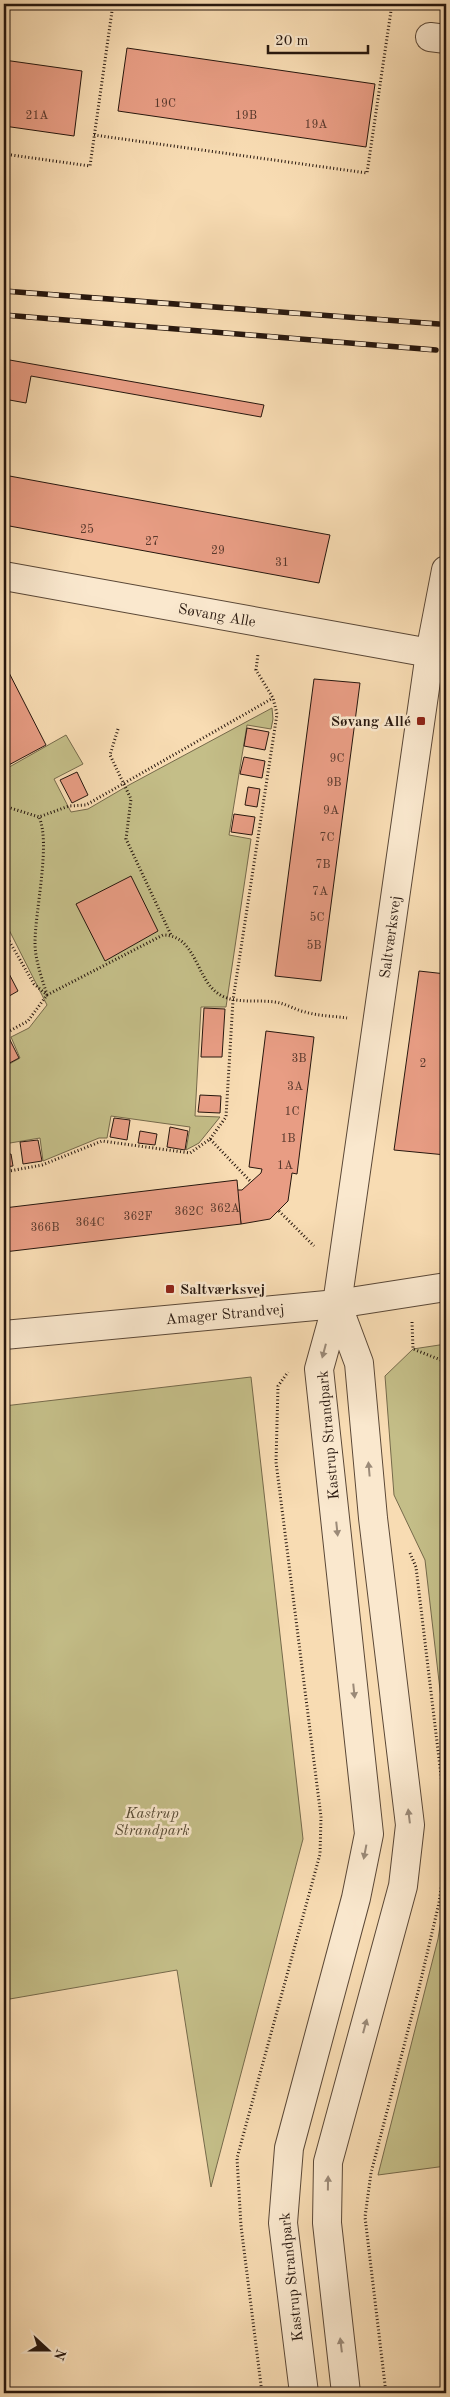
<svg xmlns="http://www.w3.org/2000/svg" width="450" height="2397" viewBox="0 0 450 2397" font-family="'Old Standard TT',serif">
<style>
.green{fill:#c4be88;stroke:#766a4b}
.building{fill:#e89d84;stroke:#27170e}
.lines{fill:none;stroke-linecap:round;stroke-linejoin:round}
.minor-casing{stroke:#5b4837;stroke-width:30}
.path{stroke:#27170e;stroke-width:3;stroke-dasharray:1 2.5;stroke-linecap:butt}
.minor{stroke:#fae8ce;stroke-width:28}
.rail-casing{stroke:#27170e;stroke-width:5.5}
.rail{stroke:#fae8ce;stroke-width:4;stroke-dasharray:11;stroke-linecap:butt}
.oneway{fill:#9b8a78}
.poi-dot{fill:#8f2418;stroke:#fae8ce;stroke-width:2}
.labels{text-anchor:middle;stroke-width:5;stroke-linejoin:round;paint-order:stroke}
.number-label{font-size:12px;fill:#57382c}
.street-label{font-size:15px;fill:#27170e;stroke:#fae8ce}
.poi-label{font-size:15px;font-weight:bold;fill:#27170e;stroke:#fae8ce;text-anchor:end}
.park-label{font-size:15px;font-style:italic;fill:#564933;stroke:#fae8ce}
</style>
<rect width="100%" height="100%" fill="#f8dcb3"/>
<filter id="stains"><feTurbulence type="fractalNoise" baseFrequency=".004" numOctaves="4"/><feColorMatrix values="0 0 0 0 .2 0 0 0 0 .09 0 0 0 0 .02 0 0 0 .5 -.17"/></filter>
<radialGradient id="worn" r=".72"><stop offset=".6" stop-color="#630" stop-opacity="0"/><stop offset="1" stop-color="#630" stop-opacity=".3"/></radialGradient>
<g class="green">
<path d="M272,708L273,719L271,729L247,725L229,835L251,839L226,1007H201L195,1116L220,1117L199,1143L186,1150L190,1127L111,1116L107,1138H99L43,1161L40,1138L4,1144V1067L20,1058L11,1037L29,1028L47,1005L4,920V770L66,735L83,764L54,779L71,812L88,809L129,785Z"/>
<path d="M446,1344V1742L425,1560L394,1495L385,1376L413,1349Z"/>
<path d="M251,1377L303,1839L211,2187L177,1970L4,2000V1406Z"/>
<path d="M446,1888V2166L378,2175L438,1939Z"/>
</g>
<g class="building">
<path d="M127,48L375,84L366,147L118,111Z"/>
<path d="M4,60L82,71L74,136L4,126Z"/>
<path d="M4,359L264,405L261,417L31,376L26,403L4,399Z"/>
<path d="M4,475L330,535L319,583L4,525Z"/>
<path d="M4,663L46,745L5,767L4,766Z"/>
<path d="M314,679L360,683L321,981L275,976Z"/>
<path d="M247,728L269,732L265,750L244,746Z"/>
<path d="M244,757L265,761L262,778L240,774Z"/>
<path d="M77,772L88,795L72,803L60,780Z"/>
<path d="M248,787L260,789L257,807L245,805Z"/>
<path d="M234,814L255,817L252,835L231,832Z"/>
<path d="M131,876L158,931L105,961L76,904Z"/>
<path d="M4,964L18,991L4,999Z"/>
<path d="M419,971L446,974V1155L394,1150Z"/>
<path d="M204,1008L225,1009L222,1057H201Z"/>
<path d="M266,1031L314,1037L297,1174L292,1173L288,1201L270,1219L241,1224L237,1190H242L261,1173L262,1169L249,1167Z"/>
<path d="M9,1038L19,1058L4,1066V1040Z"/>
<path d="M200,1095L221,1096L220,1113L198,1112Z"/>
<path d="M114,1118L130,1120L127,1140L110,1137Z"/>
<path d="M170,1127L188,1131L185,1150L167,1147Z"/>
<path d="M140,1131L157,1134L155,1145L138,1143Z"/>
<path d="M38,1140L42,1161L23,1164L20,1142Z"/>
<path d="M11,1154L13,1166L4,1167V1155Z"/>
<path d="M237,1180L241,1224L4,1252V1208Z"/>
</g>
<g class="lines">
<defs>
<g id="minor">
<path d="M430,37L446,39"/>
<path d="M4,576L430,653"/>
<path d="M337,1304L359,1363L373,1518L410,1825L403,1886L328,2162L327,2223L346,2393"/>
<path d="M4,1335L337,1304L446,1287"/>
<path d="M304,2393L283,2223L289,2148L356,1898L369,1834L319,1369L337,1304L430,653L446,570"/>
</g>
</defs>
<use href="#minor" class="minor-casing"/>
<g class="path">
<path d="M94,135L367,173L392,4"/>
<path d="M4,154L90,166L113,4"/>
<path d="M118,729L110,755L131,799L126,839L171,935"/>
<path d="M4,806L39,817L69,806L86,805L273,698"/>
<path d="M4,932L34,984L47,995L163,935C195,935 196,976 216,992C233,1006 259,998 280,1003C288,1005 296,1010 305,1012C318,1016 334,1016 347,1018"/>
<path d="M4,1034L28,1021L47,995C42,978 35,960 35,943C35,911 51,843 39,817"/>
<path d="M210,1139L226,1117L233,1000L277,714L273,698L256,670L258,654"/>
<path d="M4,1172L42,1165L102,1141L190,1153L210,1139L251,1182"/>
<path d="M279,1211L314,1246"/>
<path d="M412,1322L413,1349L446,1362"/>
<path d="M410,1553L416,1567L446,1817"/>
<path d="M262,2393L241,2226L237,2158L320,1854L321,1817L276,1462L278,1386L288,1372"/>
<path d="M386,2393L365,2217L371,2173L419,1988L439,1903L446,1854"/>
</g>
<use href="#minor" class="minor"/>
<defs>
<g id="rail">
<path d="M4,291L439,324"/>
<path d="M4,315L436,350"/>
</g>
</defs>
<use href="#rail" class="rail-casing"/>
<use href="#rail" class="rail"/>
</g>
<defs><path id="oneway-solid" d="M-6-.8H1V-3.2L6.5 0L1 3.2V.8H-6Z" transform="scale(1.25)"/></defs>
<g class="oneway">
<use href="#oneway-solid" transform="translate(324 1351) rotate(105)"/>
<use href="#oneway-solid" transform="translate(369 1469) rotate(-95)"/>
<use href="#oneway-solid" transform="translate(337 1529) rotate(84)"/>
<use href="#oneway-solid" transform="translate(354 1691) rotate(84)"/>
<use href="#oneway-solid" transform="translate(409 1816) rotate(-97)"/>
<use href="#oneway-solid" transform="translate(365 1852) rotate(101)"/>
<use href="#oneway-solid" transform="translate(365 2026) rotate(-75)"/>
<use href="#oneway-solid" transform="translate(328 2183) rotate(-89)"/>
<use href="#oneway-solid" transform="translate(341 2345) rotate(-97)"/>
</g>
<g class="poi-dot">
<rect x="416" y="716" width="10" height="10" rx="2.5"/>
<rect x="165" y="1284" width="10" height="10" rx="2.5"/>
</g>
<g class="labels">
<g class="number-label">
<text x="165" y="107">19C</text>
<text x="37" y="119">21A</text>
<text x="246" y="119">19B</text>
<text x="316" y="128">19A</text>
<text x="87" y="533">25</text>
<text x="152" y="545">27</text>
<text x="218" y="554">29</text>
<text x="282" y="566">31</text>
<text x="337" y="762">9C</text>
<text x="334" y="786">9B</text>
<text x="331" y="814">9A</text>
<text x="327" y="841">7C</text>
<text x="323" y="868">7B</text>
<text x="320" y="895">7A</text>
<text x="317" y="921">5C</text>
<text x="314" y="949">5B</text>
<text x="299" y="1062">3B</text>
<text x="423" y="1067">2</text>
<text x="295" y="1090">3A</text>
<text x="292" y="1115">1C</text>
<text x="288" y="1142">1B</text>
<text x="285" y="1169">1A</text>
<text x="225" y="1212">362A</text>
<text x="189" y="1215">362C</text>
<text x="138" y="1220">362F</text>
<text x="90" y="1226">364C</text>
<text x="45" y="1231">366B</text>
</g>
<g class="street-label">
<text transform="translate(217 615) rotate(10)" y="5">Søvang Alle</text>
<text transform="translate(390 937) rotate(-82)" y="5">Saltværksvej</text>
<text transform="translate(225 1314) rotate(-5)" y="5">Amager Strandvej</text>
<text transform="translate(328 1435) rotate(-95)" y="5">Kastrup Strandpark</text>
<text transform="translate(291 2277) rotate(-96)" y="5">Kastrup Strandpark</text>
</g>
<g class="poi-label">
<text x="411" y="726">Søvang Allé</text>
<text x="180" y="1294" text-anchor="start">Saltværksvej</text>
</g>
<g class="park-label">
<text x="152" y="1818">Kastrup<tspan x="152" dy="17">Strandpark</tspan></text>
</g>
</g>
<rect width="450" height="2397" fill="none" stroke="#f8dcb3" stroke-width="20"/>
<rect x="5" y="5" width="440" height="2387" fill="none" stroke="#27170e" stroke-width="2.5"/>
<rect x="10" y="10" width="430" height="2377" fill="none" stroke="#27170e"/>
<g transform="translate(48 2350) rotate(111)" stroke="#fae8ce" stroke-width="4" paint-order="stroke">
<path d="M0-4L9 19L0 12L-9 19Z" fill="#27170e"/>
<text y="-8" font-size="14" font-weight="bold" text-anchor="middle" fill="#27170e">N</text>
</g>
<path d="M268 45v8h100v-8" fill="none" stroke="#27170e" stroke-width="2.5"/>
<text x="275" y="45" font-size="15" fill="#27170e" stroke="#fae8ce" stroke-width="4" paint-order="stroke">20 m</text>
<rect width="100%" height="100%" filter="url(#stains)"/>
<rect width="100%" height="100%" fill="url(#worn)"/>
</svg>
